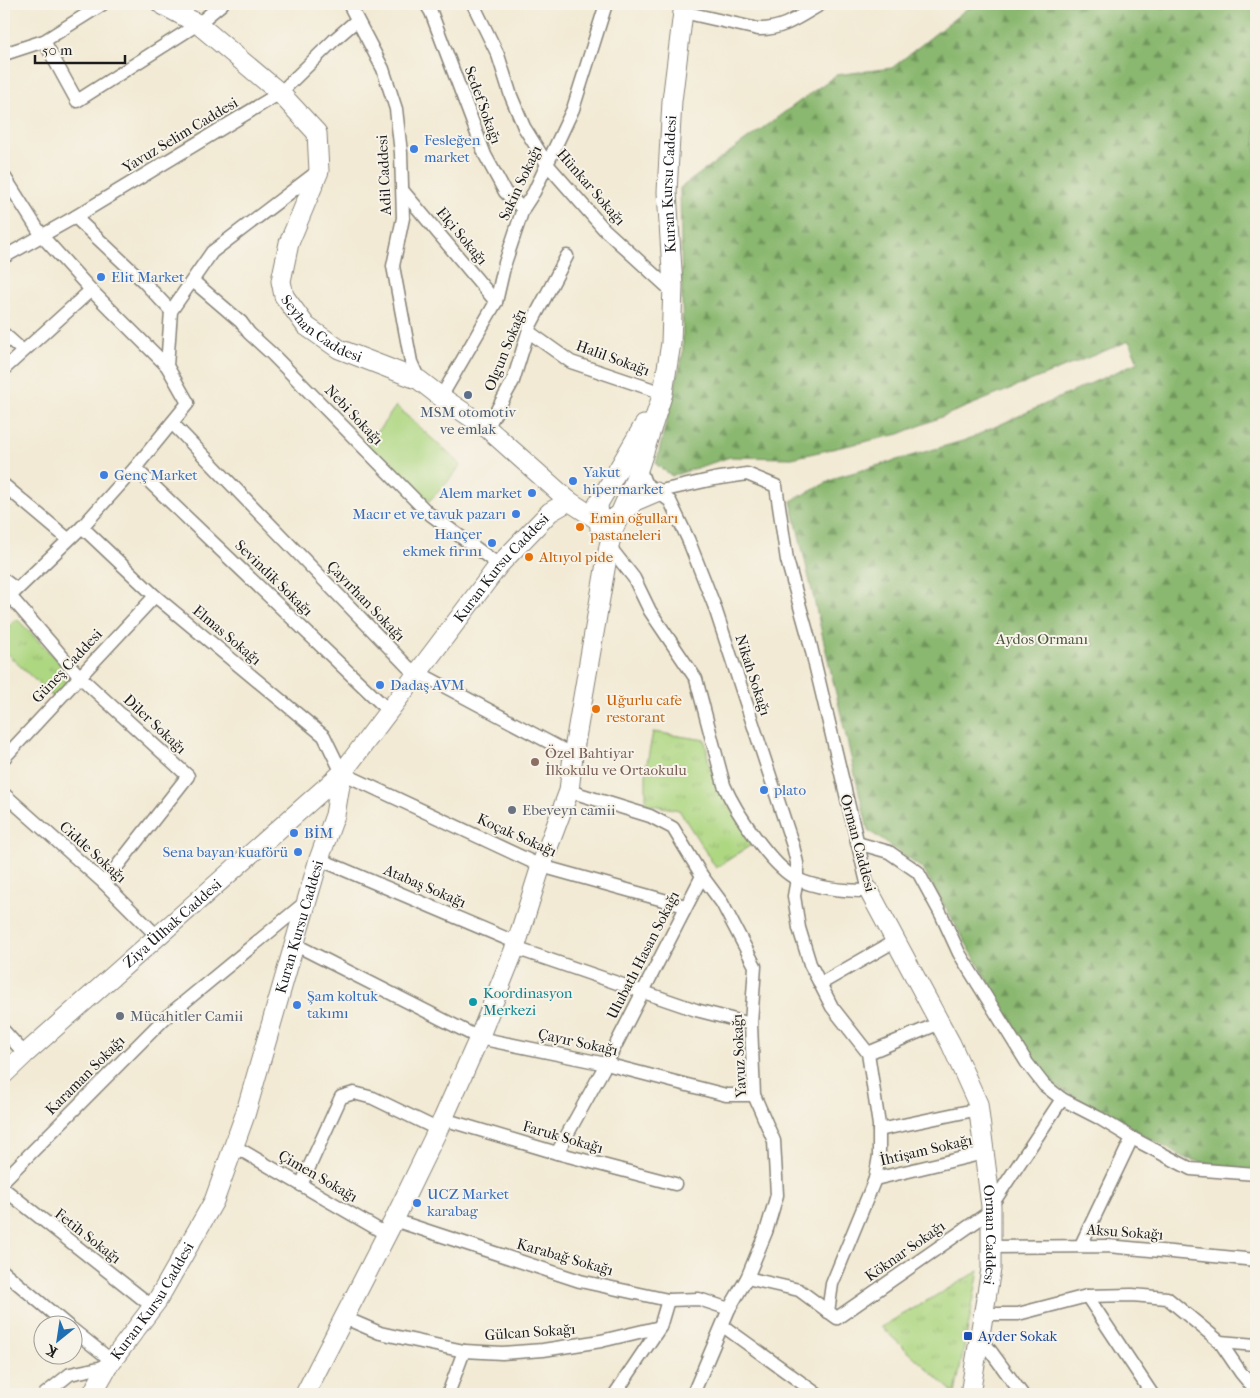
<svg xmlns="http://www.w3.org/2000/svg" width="1260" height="1398" viewBox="0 0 1260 1398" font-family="'IM FELL French Canon',serif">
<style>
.forest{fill:url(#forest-firs);stroke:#536a46}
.park{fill:url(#park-tufts);stroke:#657a4f}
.pitch{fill:#aed782;stroke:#657a4f}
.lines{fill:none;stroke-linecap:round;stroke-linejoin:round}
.street-casing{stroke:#878378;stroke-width:15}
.secondary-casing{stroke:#878378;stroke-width:21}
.street{stroke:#fff;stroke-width:12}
.secondary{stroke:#fff;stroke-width:19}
.shop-dot{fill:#3f7fe0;stroke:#f7f3e8;stroke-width:2}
.service-dot{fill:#5c6f8a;stroke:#f7f3e8;stroke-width:2}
.food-dot{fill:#e8710a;stroke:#f7f3e8;stroke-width:2}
.education-dot{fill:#8d6e63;stroke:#f7f3e8;stroke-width:2}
.worship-dot{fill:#6b7280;stroke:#f7f3e8;stroke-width:2}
.culture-dot{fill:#0f9aa8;stroke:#f7f3e8;stroke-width:2}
.transit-dot{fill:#1a4fb4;stroke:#f7f3e8;stroke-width:2}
.labels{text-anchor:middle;stroke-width:4;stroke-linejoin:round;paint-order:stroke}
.street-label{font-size:15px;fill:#1c1c1c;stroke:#f7f3e8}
.shop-label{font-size:15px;fill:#366cbe;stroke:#f7f3e8;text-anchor:start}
.service-label{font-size:15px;fill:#4e5e75;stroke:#f7f3e8}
.food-label{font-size:15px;fill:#c56008;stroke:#f7f3e8;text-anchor:start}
.park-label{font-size:15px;fill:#48543b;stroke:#f7f3e8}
.education-label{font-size:15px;fill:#785e54;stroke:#f7f3e8;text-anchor:start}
.worship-label{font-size:15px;fill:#5b616d;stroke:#f7f3e8;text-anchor:start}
.culture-label{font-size:15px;fill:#0d838f;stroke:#f7f3e8;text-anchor:start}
.transit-label{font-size:15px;fill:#164399;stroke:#f7f3e8;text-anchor:start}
</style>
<defs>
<pattern id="forest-firs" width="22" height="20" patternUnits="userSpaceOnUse" patternTransform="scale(1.25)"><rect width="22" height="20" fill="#8ab870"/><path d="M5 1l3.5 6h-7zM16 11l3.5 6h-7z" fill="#70955b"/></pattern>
<pattern id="park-tufts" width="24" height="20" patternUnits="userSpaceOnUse" patternTransform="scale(1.25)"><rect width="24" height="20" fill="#aed782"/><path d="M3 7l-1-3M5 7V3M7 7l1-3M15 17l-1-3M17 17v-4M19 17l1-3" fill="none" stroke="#95b870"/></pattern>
</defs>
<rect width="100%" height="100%" fill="#f7f3e8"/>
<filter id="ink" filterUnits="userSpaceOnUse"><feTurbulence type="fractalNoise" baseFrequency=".02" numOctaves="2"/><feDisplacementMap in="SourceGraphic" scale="10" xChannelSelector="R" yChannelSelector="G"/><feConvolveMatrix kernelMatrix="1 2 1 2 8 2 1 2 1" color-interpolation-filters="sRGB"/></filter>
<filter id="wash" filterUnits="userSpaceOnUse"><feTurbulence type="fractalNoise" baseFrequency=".0096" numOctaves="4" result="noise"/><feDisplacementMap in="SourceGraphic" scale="20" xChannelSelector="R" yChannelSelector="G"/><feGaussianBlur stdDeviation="1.12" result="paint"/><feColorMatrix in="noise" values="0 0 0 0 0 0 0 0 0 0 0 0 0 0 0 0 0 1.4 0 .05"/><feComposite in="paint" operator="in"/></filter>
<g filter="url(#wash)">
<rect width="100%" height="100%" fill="#f2ead4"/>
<path class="forest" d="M973,4H1256V1173L1187,1159L1046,1081L923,869L868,830L791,501L838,477L966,440L1138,362L1129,341L899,434L792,458L730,457L672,476L656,464L683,353L680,188L836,75L892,68Z"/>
<g class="park">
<path d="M17,619L74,677L53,697L4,651V631Z"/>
<path d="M653,732L705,740L709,764L722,794L754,843L716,868L679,810L646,804V768Z"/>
<path d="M979,1271L955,1394L881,1327Z"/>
</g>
<path class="pitch" d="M396,406L461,465L445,485L429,501L364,443L381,427Z"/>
</g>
<g filter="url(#ink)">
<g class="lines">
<defs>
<g id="street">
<path d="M349,4L383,69L396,109L401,153L403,218L393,266L411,362L419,380"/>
<path d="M426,4L431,12L485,155L505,192L523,209"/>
<path d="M473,4L498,55L511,96L524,127L547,164L604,229L673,292"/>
<path d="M683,12L758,29C783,30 800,16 821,4"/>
<path d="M44,41L77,101L198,24L222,4"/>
<path d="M4,54L44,41L103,4"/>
<path d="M4,176L42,236L91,290L167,366"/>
<path d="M403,191L496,302"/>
<path d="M75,217L143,281L171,311"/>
<path d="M4,257L75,217L280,93L334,40L357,20"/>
<path d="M193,281L241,322L249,333L272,354L427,512L499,565"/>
<path d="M529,332L571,362L663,393"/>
<path d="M4,334L23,351"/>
<path d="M4,369L91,290"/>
<path d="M441,397L496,302L505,263L523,209L534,192L573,109L606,4"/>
<path d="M172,423L408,667L573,755"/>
<path d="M487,428L513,381L530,326L567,256"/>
<path d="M639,467L645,483L670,501L688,539L714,605L793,846L797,863V879L794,896L799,928L810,964L832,1007L868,1053L879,1125V1156L875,1179L832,1284L828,1312"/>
<path d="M135,468L389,711"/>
<path d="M4,485L68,539"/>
<path d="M82,527L155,596L324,736L342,773L541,866L685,906"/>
<path d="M609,546L634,578L650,611L696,679L724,785C735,811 772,867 797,879C818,889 846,891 869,891L809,639L787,560L776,486L747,474L714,479L656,492"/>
<path d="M4,580L16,589"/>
<path d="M10,596L79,676L188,776L104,883"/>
<path d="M4,602L82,527L135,468L188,403L167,366L171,311L212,252L317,172"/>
<path d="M4,758L155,596"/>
<path d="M569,791L650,816L673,828L702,876L722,903L755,966L751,1024L754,1095L774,1141L777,1195L766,1232L747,1278L729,1309L693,1394"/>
<path d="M4,794L104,883L158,937"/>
<path d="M857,843L889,852L918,872L942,916L959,953L1027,1063L1044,1085L1062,1099L1099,1118L1132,1138L1191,1169L1256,1174"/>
<path d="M319,859L517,943"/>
<path d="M294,944L479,1038L606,1064L726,1095H754"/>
<path d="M515,948L696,1010L751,1024"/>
<path d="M820,984L895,941"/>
<path d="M4,1031L25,1054"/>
<path d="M868,1053L940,1023"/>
<path d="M443,1119L557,1153L675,1184"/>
<path d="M879,1130L979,1109"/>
<path d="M234,1146L386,1234"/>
<path d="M557,1153L606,1064L702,876"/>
<path d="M875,1179L984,1153"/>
<path d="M4,1180L165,1018L307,901"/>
<path d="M301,1185L341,1097L354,1093L373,1098L437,1129"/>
<path d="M4,1189L153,1307"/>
<path d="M991,1206L1062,1099"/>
<path d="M394,1220L580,1281L668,1300L699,1299L729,1309"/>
<path d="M1081,1245L1132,1138"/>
<path d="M991,1247L1108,1246L1256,1260"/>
<path d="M4,1272L68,1326"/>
<path d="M747,1278L799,1290L837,1318L991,1211"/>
<path d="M1087,1296L1152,1394"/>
<path d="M983,1314H1018L1087,1296L1132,1295L1167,1298L1220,1342L1256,1345"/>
<path d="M345,1318L380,1333L421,1342L464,1351L502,1353L543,1350L601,1341L660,1327"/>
<path d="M723,1326L817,1394"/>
<path d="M72,1329L112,1361"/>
<path d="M981,1338L1022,1394"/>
<path d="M1220,1342L1241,1373L1256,1391"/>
<path d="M45,1394L70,1374L108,1366"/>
<path d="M448,1394L464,1351"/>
<path d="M615,1394L660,1327L668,1300"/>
</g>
<g id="secondary">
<path id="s1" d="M161,4L198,24L280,93L317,133L319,171L289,243L281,281L284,296L306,326L339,349L419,380L441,397L487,428L569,501L598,520H610L621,514L635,501L656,492"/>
<path d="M600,529L598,504L644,425"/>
<path id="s2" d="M869,891L951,1044L978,1104L991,1206V1269L970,1394"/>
<path id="s3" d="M4,1074L25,1054L342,773"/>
<path id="s4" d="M92,1394L108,1366L157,1301L214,1201L245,1115L319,859L335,815L342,773L499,565L550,512L569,501"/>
<path id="s5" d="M305,1394L394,1220L443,1119L479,1038L515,948L541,866L569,791L573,755L609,546L613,530L634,482L663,393L671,343L673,286L667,192L672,101L684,4"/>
</g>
</defs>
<use href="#street" class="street-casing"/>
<use href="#secondary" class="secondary-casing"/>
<use href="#street" class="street"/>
<use href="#secondary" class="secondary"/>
</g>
</g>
<g class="shop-dot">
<circle cx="414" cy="149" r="5"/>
<circle cx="101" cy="277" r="5"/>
<circle cx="104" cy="475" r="5"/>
<circle cx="573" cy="481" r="5"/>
<circle cx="532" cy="493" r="5"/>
<circle cx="516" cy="514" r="5"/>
<circle cx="492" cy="543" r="5"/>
<circle cx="380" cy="685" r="5"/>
<circle cx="764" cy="790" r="5"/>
<circle cx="294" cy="833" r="5"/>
<circle cx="298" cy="852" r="5"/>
<circle cx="297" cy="1005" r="5"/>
<circle cx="417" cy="1203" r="5"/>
</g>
<circle class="service-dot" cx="468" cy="395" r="5"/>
<g class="food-dot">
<circle cx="580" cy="527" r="5"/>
<circle cx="529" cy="557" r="5"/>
<circle cx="596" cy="709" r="5"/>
</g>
<circle class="education-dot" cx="535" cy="762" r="5"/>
<g class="worship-dot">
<circle cx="512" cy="810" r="5"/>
<circle cx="120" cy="1016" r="5"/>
</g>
<circle class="culture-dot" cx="473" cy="1002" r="5"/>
<rect class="transit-dot" x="963" y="1331" width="10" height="10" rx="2.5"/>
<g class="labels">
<g class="street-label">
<text transform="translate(483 105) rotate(70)" y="5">Sedef Sokağı</text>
<text transform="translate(180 135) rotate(-31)" y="5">Yavuz Selim Caddesi</text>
<text transform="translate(384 175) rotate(-93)" y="5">Adil Caddesi</text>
<text transform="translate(520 183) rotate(-65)" y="5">Sakin Sokağı</text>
<text dy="5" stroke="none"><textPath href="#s5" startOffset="1280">Kuran Kursu Caddesi</textPath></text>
<text transform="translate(591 187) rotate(49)" y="5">Hünkar Sokağı</text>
<text transform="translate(462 236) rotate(50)" y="5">Elçi Sokağı</text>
<text dy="5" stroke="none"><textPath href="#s1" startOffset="425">Seyhan Caddesi</textPath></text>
<text transform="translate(505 350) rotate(-68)" y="5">Olgun Sokağı</text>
<text transform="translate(613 358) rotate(20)" y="5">Halil Sokağı</text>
<text transform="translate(354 415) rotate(46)" y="5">Nebi Sokağı</text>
<text dy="5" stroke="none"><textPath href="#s4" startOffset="936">Kuran Kursu Caddesi</textPath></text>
<text transform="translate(274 578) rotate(44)" y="5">Sevindik Sokağı</text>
<text transform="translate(366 601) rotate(46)" y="5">Çayırhan Sokağı</text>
<text transform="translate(227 635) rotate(40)" y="5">Elmas Sokağı</text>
<text transform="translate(67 666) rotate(-47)" y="5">Güneş Caddesi</text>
<text transform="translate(753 675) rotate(72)" y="5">Nikah Sokağı</text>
<text transform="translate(155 724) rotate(43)" y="5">Diler Sokağı</text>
<text transform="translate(517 835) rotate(24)" y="5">Koçak Sokağı</text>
<text transform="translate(858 843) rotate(75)" y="5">Orman Caddesi</text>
<text transform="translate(93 852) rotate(42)" y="5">Cidde Sokağı</text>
<text transform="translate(425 886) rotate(23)" y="5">Atabaş Sokağı</text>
<text dy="5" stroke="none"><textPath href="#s3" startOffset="226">Ziya Ülhak Caddesi</textPath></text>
<text dy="5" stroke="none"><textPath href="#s4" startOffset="516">Kuran Kursu Caddesi</textPath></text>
<text transform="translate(643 955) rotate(-63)" y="5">Ulubatlı Hasan Sokağı</text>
<text transform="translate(578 1042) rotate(12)" y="5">Çayır Sokağı</text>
<text transform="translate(739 1056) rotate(-93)" y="5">Yavuz Sokağı</text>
<text transform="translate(85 1075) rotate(-45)" y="5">Karaman Sokağı</text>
<text transform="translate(563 1137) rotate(16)" y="5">Faruk Sokağı</text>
<text transform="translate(926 1150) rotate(-13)" y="5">İhtişam Sokağı</text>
<text transform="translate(318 1176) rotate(30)" y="5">Çimen Sokağı</text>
<text transform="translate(1125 1232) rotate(4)" y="5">Aksu Sokağı</text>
<text dy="5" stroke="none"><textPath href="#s2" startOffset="371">Orman Caddesi</textPath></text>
<text transform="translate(88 1236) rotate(38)" y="5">Fetih Sokağı</text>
<text transform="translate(905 1251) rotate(-35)" y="5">Köknar Sokağı</text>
<text transform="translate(565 1257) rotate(16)" y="5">Karabağ Sokağı</text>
<text dy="5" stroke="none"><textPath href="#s4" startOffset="111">Kuran Kursu Caddesi</textPath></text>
<text transform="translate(530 1332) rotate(-4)" y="5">Gülcan Sokağı</text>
</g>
<g class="shop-label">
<text x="424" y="145">Fesleğen<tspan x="424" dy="17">market</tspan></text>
<text x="111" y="282">Elit Market</text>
<text x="583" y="477">Yakut<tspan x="583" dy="17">hipermarket</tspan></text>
<text x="114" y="480">Genç Market</text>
<text x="522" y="498" text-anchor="end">Alem market</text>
<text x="506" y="519" text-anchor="end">Macır et ve tavuk pazarı</text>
<text x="482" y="539" text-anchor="end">Hançer<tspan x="482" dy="17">ekmek fırını</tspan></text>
<text x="390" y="690">Dadaş AVM</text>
<text x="774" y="795">plato</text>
<text x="304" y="838">BİM</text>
<text x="288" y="857" text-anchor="end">Sena bayan kuaförü</text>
<text x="307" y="1001">Şam koltuk<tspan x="307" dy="17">takımı</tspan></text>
<text x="427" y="1199">UCZ Market<tspan x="427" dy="17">karabag</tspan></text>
</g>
<g class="service-label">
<text x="468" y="417">MSM otomotiv<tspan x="468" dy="17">ve emlak</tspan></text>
</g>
<g class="food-label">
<text x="590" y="523">Emin oğulları<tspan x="590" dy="17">pastaneleri</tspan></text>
<text x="539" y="562">Altıyol pide</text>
<text x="606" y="705">Uğurlu cafe<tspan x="606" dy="17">restorant</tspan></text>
</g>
<g class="park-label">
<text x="1042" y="644">Aydos Ormanı</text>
</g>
<g class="education-label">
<text x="545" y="758">Özel Bahtiyar<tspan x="545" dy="17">İlkokulu ve Ortaokulu</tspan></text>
</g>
<g class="worship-label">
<text x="522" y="815">Ebeveyn camii</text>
<text x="130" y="1021">Mücahitler Camii</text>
</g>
<g class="culture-label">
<text x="483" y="998">Koordinasyon<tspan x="483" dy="17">Merkezi</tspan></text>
</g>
<g class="transit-label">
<text x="978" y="1341">Ayder Sokak</text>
</g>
</g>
<rect width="1260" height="1398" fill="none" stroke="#f7f3e8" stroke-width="20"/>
<g transform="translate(58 1340) rotate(210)"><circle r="24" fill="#f7f3e8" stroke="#9f9d96"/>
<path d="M0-4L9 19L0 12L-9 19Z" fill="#1f6fb2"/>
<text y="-8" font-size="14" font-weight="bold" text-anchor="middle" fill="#1c1c1c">K</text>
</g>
<path d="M35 55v8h90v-8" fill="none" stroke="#1c1c1c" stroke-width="2.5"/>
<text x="42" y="55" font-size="15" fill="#1c1c1c" stroke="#f7f3e8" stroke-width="4" paint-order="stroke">50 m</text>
</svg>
